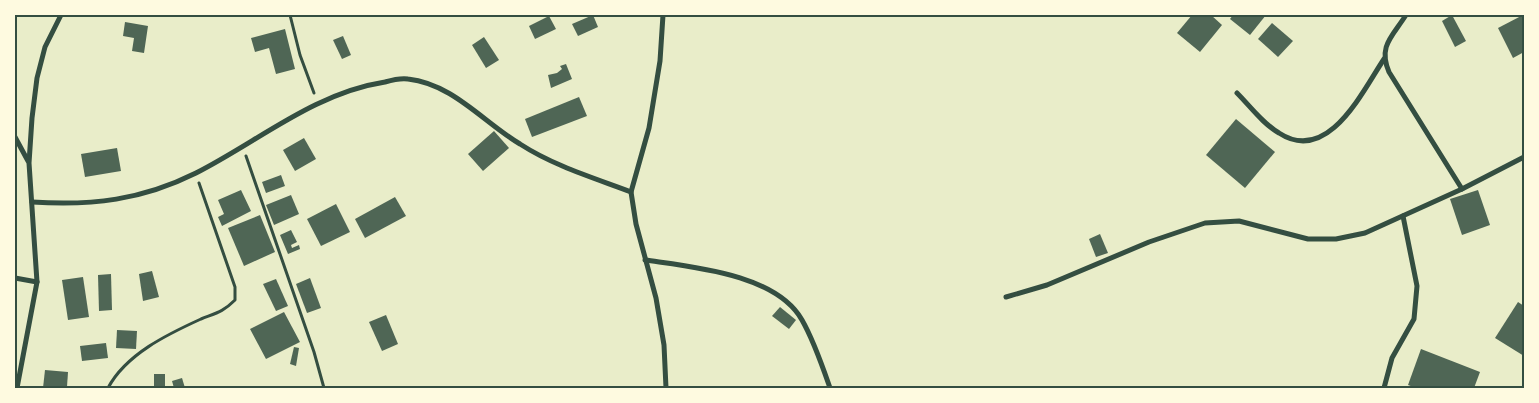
<svg xmlns="http://www.w3.org/2000/svg" width="1539" height="403" viewBox="0 0 1539 403" font-family="Arial,sans-serif">
<style>
.building{fill:#4f6655}
.lines{fill:none;stroke-linecap:round;stroke-linejoin:round}
.path{stroke:#344e41;stroke-width:3}
.minor{stroke:#344e41;stroke-width:5}
.neatline{fill:none;stroke:#344e41;stroke-width:2}
</style>
<rect width="100%" height="100%" fill="#e9edc9"/>
<g class="building">
<path d="M593,15L598,27L578,36L572,24Z"/>
<path d="M1192,15H1211L1222,25L1200,52L1177,33Z"/>
<path d="M1233,15H1266L1250,35L1230,19Z"/>
<path d="M1452,15L1466,41L1455,47L1442,21Z"/>
<path d="M1523,15L1524,52L1513,58L1498,28Z"/>
<path d="M549,16L556,29L535,39L529,26Z"/>
<path d="M125,22L148,26L144,53L132,51L134,38L123,36Z"/>
<path d="M1272,23L1293,41L1278,57L1258,39Z"/>
<path d="M285,29L295,69L276,74L269,48L255,52L251,38Z"/>
<path d="M343,36L351,55L342,59L333,40Z"/>
<path d="M484,37L499,60L486,68L472,45Z"/>
<path d="M566,64L572,79L551,88L548,75L557,73L562,69L560,66Z"/>
<path d="M579,97L587,116L532,137L525,119Z"/>
<path d="M1236,119L1275,152L1245,188L1206,155Z"/>
<path d="M494,131L509,148L483,171L468,154Z"/>
<path d="M304,138L316,159L295,171L283,150Z"/>
<path d="M117,148L121,171L85,177L81,154Z"/>
<path d="M281,175L285,186L266,193L262,182Z"/>
<path d="M241,190L251,211L222,226L218,217L224,214L218,200Z"/>
<path d="M1478,190L1490,225L1462,235L1450,199Z"/>
<path d="M291,195L299,214L274,225L266,205Z"/>
<path d="M395,197L406,216L365,238L355,219Z"/>
<path d="M336,204L350,232L321,246L307,219Z"/>
<path d="M260,215L275,252L244,266L228,228Z"/>
<path d="M291,230L297,242L291,245L292,248L299,245L300,249L288,254L280,235Z"/>
<path d="M1100,234L1108,253L1096,257L1089,239Z"/>
<path d="M152,271L159,297L143,301L139,274Z"/>
<path d="M111,274L112,310L99,311L98,275Z"/>
<path d="M83,277L89,317L68,320L62,280Z"/>
<path d="M310,278L321,308L307,313L296,284Z"/>
<path d="M276,279L288,306L276,311L263,284Z"/>
<path d="M1518,302L1524,306V356L1495,338Z"/>
<path d="M780,307L796,320L789,329L772,316Z"/>
<path d="M284,312L300,342L266,359L250,329Z"/>
<path d="M386,315L398,344L382,351L369,322Z"/>
<path d="M117,330L137,331L136,349L116,348Z"/>
<path d="M106,343L108,358L82,361L80,346Z"/>
<path d="M294,347L299,348L296,366L290,364Z"/>
<path d="M1421,349L1480,372L1474,388H1416L1408,385Z"/>
<path d="M45,370L68,372L67,387L43,388Z"/>
<rect x="154" y="374" width="11" height="14"/>
<path d="M182,378L185,388H174L172,381Z"/>
</g>
<g class="lines">
<g class="path">
<path d="M290,15L300,55L314,93"/>
<path d="M246,156L314,352L324,388"/>
<path d="M108,388C126,354 168,334 201,319C216,313 223,312 235,300V287L199,183"/>
</g>
<g class="minor">
<path d="M663,15L660,61L649,128L631,192L636,224L656,298L664,345L666,388"/>
<path d="M1406,15C1392,37 1378,46 1389,72L1462,189"/>
<path d="M1237,93C1250,106 1263,124 1279,133C1328,165 1362,92 1384,59"/>
<path d="M15,137L28,161"/>
<path d="M32,202C92,206 142,200 196,173C259,141 314,93 385,82C392,80 401,78 408,79C453,84 483,122 520,144C554,166 594,178 631,192"/>
<path d="M645,260C693,267 776,274 802,320C814,341 822,365 830,388"/>
<path d="M15,278L37,282"/>
<path d="M1006,297L1047,285L1149,242L1205,223L1239,221L1308,239H1336L1365,233L1462,189L1524,157"/>
<path d="M17,388L37,282L29,163L32,118L37,78L45,47L61,15"/>
<path d="M1384,388L1392,358L1414,319L1417,286L1403,216"/>
</g>
</g>
<rect width="1539" height="403" fill="none" stroke="#fefae0" stroke-width="32"/>
<rect x="16" y="16" width="1507" height="371" class="neatline"/>
</svg>
